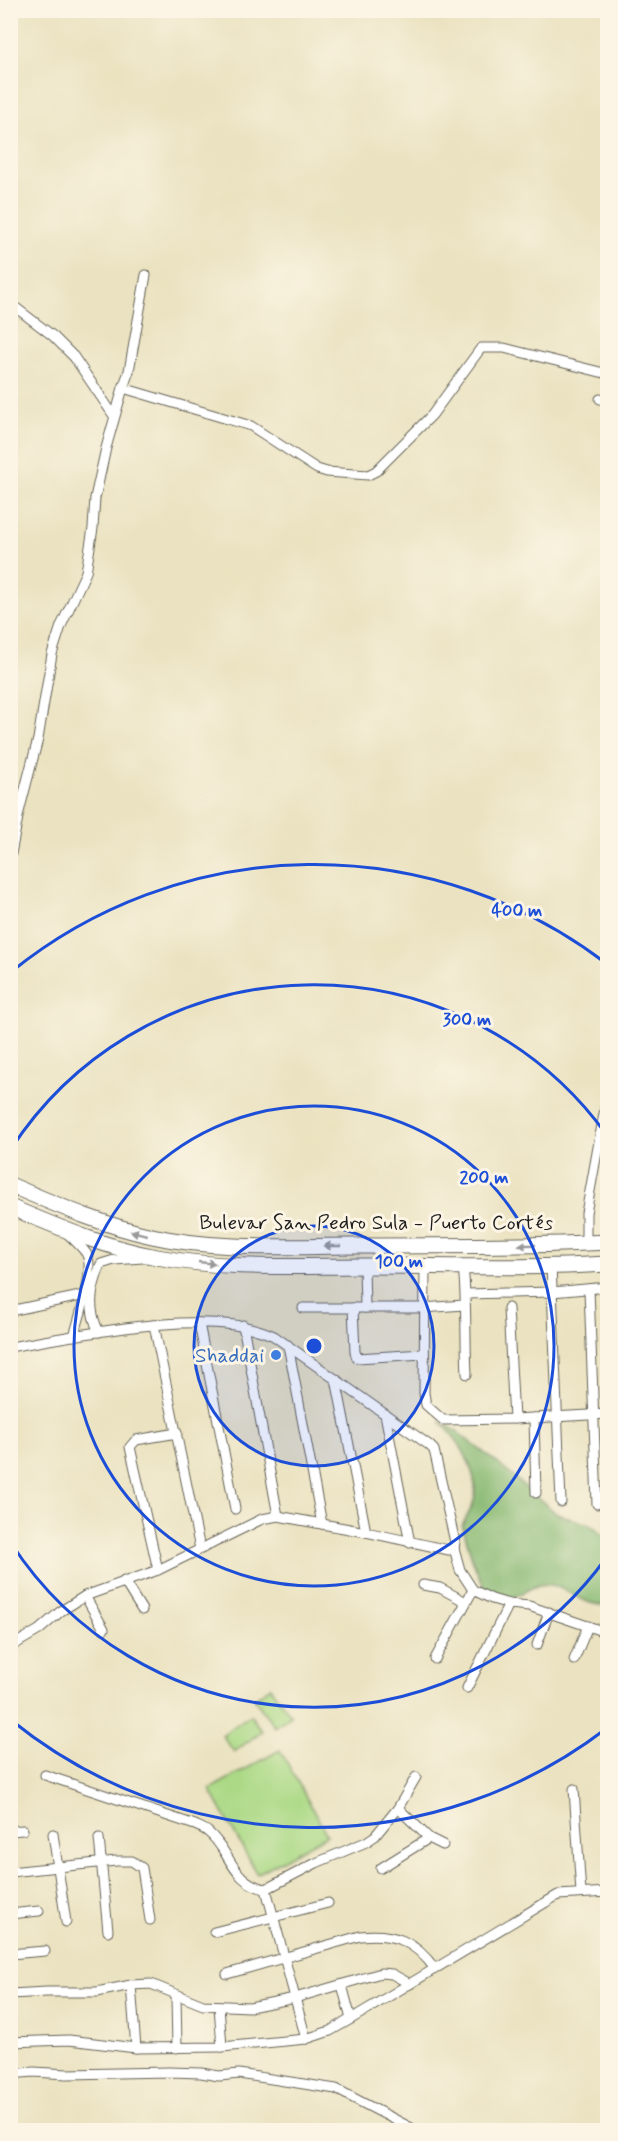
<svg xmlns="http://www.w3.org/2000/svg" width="618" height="2141" viewBox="0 0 618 2141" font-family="Mynerve,sans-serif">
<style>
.green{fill:#abd985;stroke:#647a50;stroke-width:1.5}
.forest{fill:#88b972;stroke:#526a47;stroke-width:1.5}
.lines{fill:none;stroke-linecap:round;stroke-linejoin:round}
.minor-casing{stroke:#646155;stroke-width:11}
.trunk-casing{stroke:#646155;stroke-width:17}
.minor{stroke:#fff;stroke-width:9}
.trunk{stroke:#fff;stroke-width:15}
.oneway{fill:#999}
.ring{fill:none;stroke:#1d4ed8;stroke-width:3}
.shop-dot{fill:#3f7fe0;stroke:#fcf5e5;stroke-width:2}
.labels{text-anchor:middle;stroke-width:6;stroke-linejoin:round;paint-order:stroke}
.street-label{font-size:21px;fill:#1c1c1c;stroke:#fcf5e5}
.shop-label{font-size:21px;fill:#366cbe;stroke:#fcf5e5;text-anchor:end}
.centre{fill:#1d4ed8;stroke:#fcf5e5;stroke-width:3}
.ring-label{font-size:18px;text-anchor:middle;font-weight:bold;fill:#1d4ed8;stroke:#fcf5e5;stroke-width:6;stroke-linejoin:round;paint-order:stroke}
</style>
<rect width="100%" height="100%" fill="#fcf5e5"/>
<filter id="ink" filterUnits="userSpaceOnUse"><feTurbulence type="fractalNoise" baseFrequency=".0167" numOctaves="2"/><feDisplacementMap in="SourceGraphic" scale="12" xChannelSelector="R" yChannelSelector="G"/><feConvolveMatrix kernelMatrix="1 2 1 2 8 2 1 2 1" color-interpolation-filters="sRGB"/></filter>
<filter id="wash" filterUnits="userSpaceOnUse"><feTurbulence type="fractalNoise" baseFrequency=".008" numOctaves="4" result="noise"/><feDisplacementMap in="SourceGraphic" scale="24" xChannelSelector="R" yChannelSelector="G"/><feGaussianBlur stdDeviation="1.35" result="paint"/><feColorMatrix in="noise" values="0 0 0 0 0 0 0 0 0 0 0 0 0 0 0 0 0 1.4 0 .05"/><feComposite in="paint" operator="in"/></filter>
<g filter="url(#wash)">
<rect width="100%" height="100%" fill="#eae2c0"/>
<g class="green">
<path d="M270,1687L291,1715L275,1727L254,1699Z"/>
<path d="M250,1715L262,1731L234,1752L222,1735Z"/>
<path d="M280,1750L327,1835L257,1874L210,1789Z"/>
</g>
<path class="forest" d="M440,1422L453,1429L495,1461L557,1514L591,1525L607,1537V1605C585,1607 571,1590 551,1585C536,1582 529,1591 516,1596C480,1613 470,1548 462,1525C468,1515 474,1505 475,1494C476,1468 459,1439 440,1422Z"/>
</g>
<g filter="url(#ink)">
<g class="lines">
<defs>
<g id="minor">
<path d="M146,275L129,371L123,388L251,426L317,469L327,472L368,475L376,471L432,415L481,348H504L608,374"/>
<path d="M10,306L15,307L53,336L74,357L114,416"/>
<path d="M600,399L608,401"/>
<path d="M10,859L19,812L38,739L52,654L61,626L86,572L93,528L95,498L106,448L123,388"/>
<path d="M67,1233C73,1239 81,1246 86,1253C96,1269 79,1318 74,1336"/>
<path d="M586,1244V1213L608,1092"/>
<path d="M551,1265L561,1502"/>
<path d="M364,1266L365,1308"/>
<path d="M425,1266L424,1393L426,1405L443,1420L514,1419L608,1414"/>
<path d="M463,1266C467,1301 465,1338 467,1374"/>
<path d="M589,1289L597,1504"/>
<path d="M466,1294L552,1292L608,1287"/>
<path d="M303,1308H423L464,1305"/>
<path d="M353,1308L355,1352L357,1358L424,1354"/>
<path d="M508,1308L514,1419"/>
<path d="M10,1311L85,1295"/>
<path d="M199,1323L235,1509"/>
<path d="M154,1325L200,1549"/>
<path d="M243,1325L278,1516"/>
<path d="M99,1332C87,1308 91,1289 101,1264L114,1260L143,1258"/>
<path d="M288,1345L322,1524"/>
<path d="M10,1347C80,1335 211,1306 274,1336L429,1445L434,1450L455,1542L454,1548L460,1570L473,1590L492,1599L509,1604L529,1606L608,1633"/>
<path d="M336,1379L366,1532"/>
<path d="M385,1414L410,1543"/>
<path d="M534,1418L536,1493"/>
<path d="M158,1570L130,1447L136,1440L177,1433"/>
<path d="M124,1581L142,1610"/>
<path d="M423,1585L440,1588L466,1602"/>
<path d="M85,1596L104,1629"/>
<path d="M537,1645L549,1612"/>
<path d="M10,1647L39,1630L61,1611L85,1596L158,1570L262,1519L278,1516L366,1532L449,1550L454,1548"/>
<path d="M435,1659L473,1590"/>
<path d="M574,1660L588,1626"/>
<path d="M467,1688L509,1604"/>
<path d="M45,1775L195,1825C199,1827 205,1829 208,1832C230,1849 231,1883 266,1889L316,1863L366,1842L375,1836L398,1808L416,1777"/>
<path d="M574,1789L581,1893"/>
<path d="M398,1808L429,1838L443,1845"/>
<path d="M10,1831L23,1830"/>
<path d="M53,1834L66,1922"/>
<path d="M99,1838L108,1931"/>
<path d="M381,1868L429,1838"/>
<path d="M10,1872L116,1861H132L142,1868L150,1920"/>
<path d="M266,1889L306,2039"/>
<path d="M10,1914L39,1911"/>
<path d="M214,1932L328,1903"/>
<path d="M10,1954L45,1951"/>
<path d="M227,1974L360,1936C393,1932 415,1941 435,1969"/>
<path d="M131,1985L136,2048"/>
<path d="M342,1985L351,2019"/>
<path d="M10,1994L47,1992H97L131,1985L151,1984L203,2005L250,2007L295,1998L381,1973L392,1974L410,1984"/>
<path d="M176,1995L177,2048"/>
<path d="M219,2006L222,2047"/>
<path d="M10,2042L69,2040L136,2048L222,2047L306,2039L330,2031L351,2019L558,1895L608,1892"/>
<path d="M10,2074L34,2072L67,2074L169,2072L201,2073L219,2076L239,2074L336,2089L415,2130"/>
</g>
<g id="trunk">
<path d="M10,1185C57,1205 102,1225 152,1236C219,1251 289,1246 357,1246C440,1245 524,1247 608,1242"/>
<path d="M10,1207C58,1227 106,1248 157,1257C225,1270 297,1266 366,1266C446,1266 528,1269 608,1264"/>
</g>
</defs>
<use href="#minor" class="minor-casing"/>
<use href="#trunk" class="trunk-casing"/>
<use href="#minor" class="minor"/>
<use href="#trunk" class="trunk"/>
</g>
<defs><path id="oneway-solid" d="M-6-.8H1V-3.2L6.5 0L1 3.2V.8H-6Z" transform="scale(1.5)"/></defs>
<g class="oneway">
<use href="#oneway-solid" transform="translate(139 1233) rotate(-166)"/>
<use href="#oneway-solid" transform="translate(527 1245) rotate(179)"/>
<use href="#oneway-solid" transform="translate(332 1246) rotate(180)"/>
<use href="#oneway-solid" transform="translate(207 1263) rotate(6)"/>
</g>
</g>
<circle cx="314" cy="1346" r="120" fill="#1d4ed8" fill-opacity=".12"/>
<g class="ring">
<circle cx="314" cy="1346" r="120"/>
<circle cx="314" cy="1346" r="240"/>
<path d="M606 1558A361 361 0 0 1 11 1543M11 1149A361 361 0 0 1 606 1134"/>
<path d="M607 1728A481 481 0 0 1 11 1720M11 972A481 481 0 0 1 607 964"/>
</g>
<circle class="shop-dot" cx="276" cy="1355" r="6"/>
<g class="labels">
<g class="street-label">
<text x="376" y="1229">Bulevar San Pedro Sula - Puerto Cortés</text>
</g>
<g class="shop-label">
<text x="264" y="1362">Shaddai</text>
</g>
</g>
<circle cx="314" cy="1346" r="9" class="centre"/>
<g class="ring-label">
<text x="517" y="916">400 m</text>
<text x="467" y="1025">300 m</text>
<text x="484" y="1183">200 m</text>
<text x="399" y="1267">100 m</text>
</g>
<rect width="618" height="2141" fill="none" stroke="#fcf5e5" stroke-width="36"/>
</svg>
